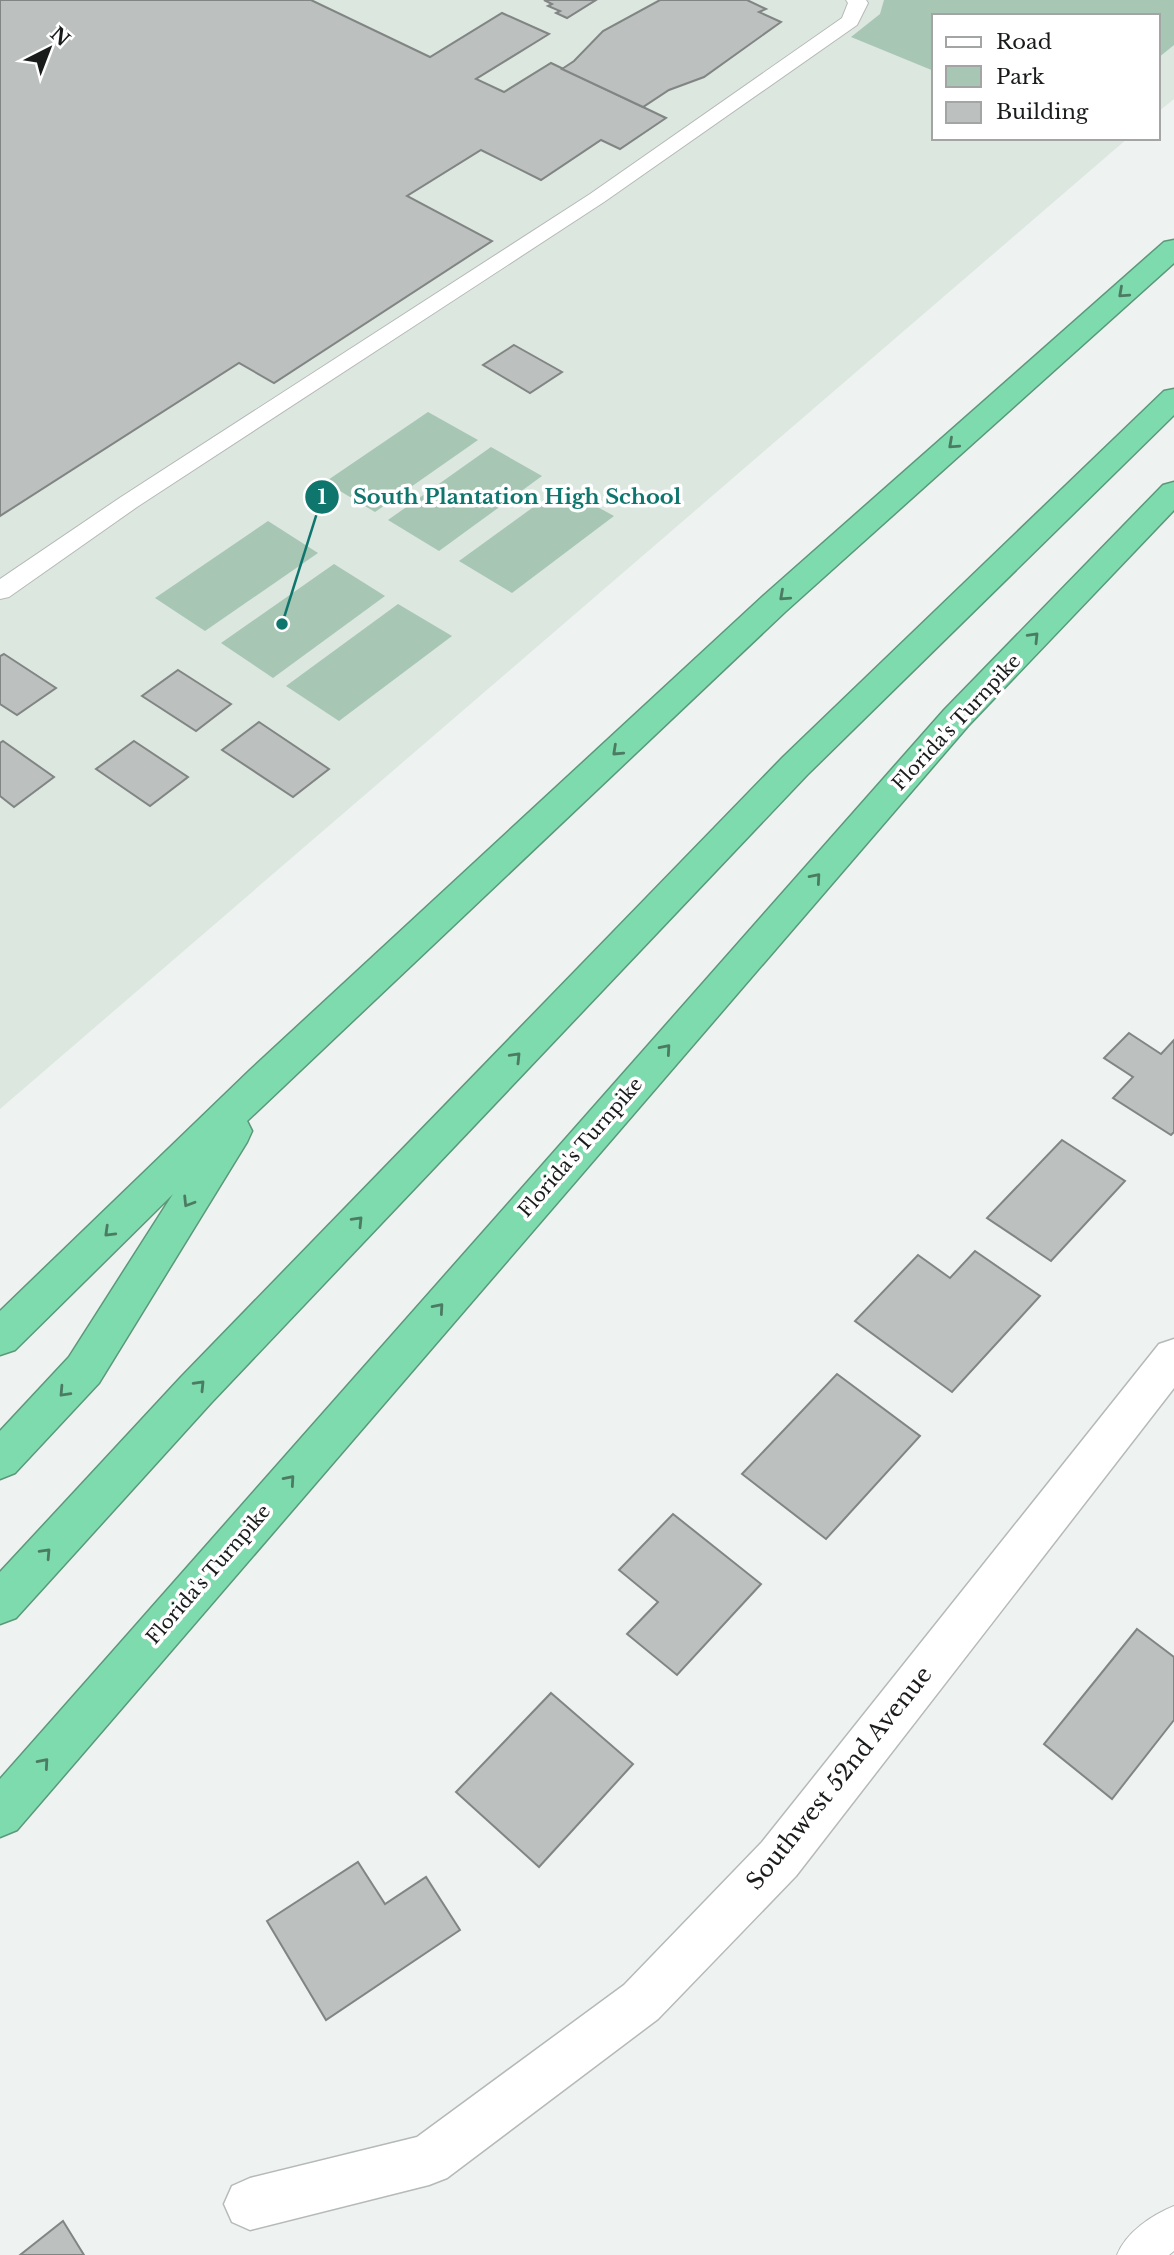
<svg xmlns="http://www.w3.org/2000/svg" width="1174" height="2255" viewBox="0 0 1174 2255" font-family="'Libre Baskerville',serif">
<style>
.built{fill:#dce7e0}
.green{fill:#a7c6b4}
.building{fill:#bcc0be;stroke:#818583;stroke-width:2}
.lines{fill:none;stroke-linecap:round;stroke-linejoin:round}
.service-casing{stroke:#b5b9b7;stroke-width:2}
.minor-casing{stroke:#b5b9b7;stroke-width:3}
.motorway-casing{stroke:#5b987a;stroke-width:3}
.service{fill:#fff;fill-rule:evenodd}
.minor{fill:#fff;fill-rule:evenodd}
.motorway{fill:#7edbad;fill-rule:evenodd}
.oneway{stroke:#4c7b64}
.labels{text-anchor:middle;stroke-width:7;stroke-linejoin:round;paint-order:stroke}
.street-label{font-size:19px;fill:#1a1b1b;stroke:#fff}
.near-street-label{font-size:23px;fill:#1a1b1b;stroke:#fff}
.leader{fill:none;stroke:#0f766e;stroke-width:2.5}
.callout-dot{fill:#0f766e;stroke:#fff;stroke-width:2.5}
.mark-label{font-size:21px;text-anchor:middle;font-weight:bold;fill:#fff}
.callout-label{font-size:21px;text-anchor:middle;font-weight:bold;fill:#0f766e;stroke:#fff;stroke-width:7;stroke-linejoin:round;paint-order:stroke}
</style>
<rect width="100%" height="100%" fill="#eef2f0"/>
<path class="built" d="M0,0H1174V99L1158,112V16H934V138H1128L0,1109Z"/>
<g class="green">
<path d="M884,0H1174V45L1158,58V16H934V71L851,37L880,14Z"/>
<path d="M428,412L478,440L375,512L325,482Z"/>
<path d="M491,447L542,476L439,551L388,520Z"/>
<path d="M561,487L614,516L512,593L459,561Z"/>
<path d="M268,521L318,553L205,631L155,598Z"/>
<path d="M334,564L385,596L273,678L221,643Z"/>
<path d="M398,604L452,636L339,721L286,686Z"/>
</g>
<g class="building">
<path d="M0,0H311L430,57L502,13L549,34L476,79L504,92L551,63L666,118L620,149L601,140L541,180L481,150L407,196L492,241L274,383L239,363L0,516Z"/>
<path d="M544,0H596L567,18L556,13L560,11L548,6L552,4Z"/>
<path d="M660,0H747L766,9L759,12L781,22L704,77L669,90L643,107L562,69L574,61L603,31Z"/>
<path d="M514,345L562,372L530,393L483,365Z"/>
<path d="M4,654L56,688L17,715L0,704V656Z"/>
<path d="M178,670L231,704L196,731L142,696Z"/>
<path d="M259,722L329,769L293,797L222,750Z"/>
<path d="M3,741L54,777L14,807L0,796V743Z"/>
<path d="M134,741L188,777L150,806L96,769Z"/>
<path d="M1129,1033L1161,1054L1174,1040V1132L1171,1135L1113,1098L1133,1077L1104,1058Z"/>
<path d="M1062,1140L1125,1181L1051,1261L987,1218Z"/>
<path d="M975,1251L1040,1296L952,1392L855,1321L918,1255L950,1278Z"/>
<path d="M837,1374L920,1436L826,1539L742,1474Z"/>
<path d="M673,1514L761,1584L677,1675L627,1634L658,1602L619,1570Z"/>
<path d="M1137,1629L1174,1657V1720L1112,1799L1044,1744Z"/>
<path d="M551,1693L633,1764L539,1867L456,1792Z"/>
<path d="M358,1862L385,1904L426,1877L460,1930L326,2020L267,1921Z"/>
<path d="M63,2221L84,2255H20Z"/>
</g>
<g class="lines">
<defs>
<g id="service">
<path d="M846,0H866L868,3L857,25L604,202L137,507L9,597L0,599V579L121,497L590,194L842,18L848,3Z"/>
<path d="M1174,2206V2251L1169,2255H1117C1126,2232 1152,2215 1174,2206Z"/>
</g>
<path id="minor" d="M1174,1339V1388L796,1876L658,2019L447,2178L429,2185L250,2230L232,2222L224,2204L232,2186L250,2178L417,2137L624,1985L762,1842L1159,1344Z"/>
<g id="motorway">
<path d="M1174,240V263L785,612L247,1121L252,1131L247,1142L99,1383L15,1473L0,1479V1431L69,1357L173,1194L15,1350L0,1355V1311L250,1070L763,596L1164,242Z"/>
<path d="M1174,389V415L807,775L211,1403L16,1618L0,1624V1572L181,1377L783,757L1164,391Z"/>
<path d="M1174,482V510L968,726L17,1830L0,1837V1779L944,710L1163,485Z"/>
</g>
</defs>
<use href="#service" class="service-casing"/>
<use href="#minor" class="minor-casing"/>
<use href="#motorway" class="motorway-casing"/>
<use href="#service" class="service"/>
<use href="#minor" class="minor"/>
<use href="#motorway" class="motorway"/>
</g>
<defs><path id="oneway-chevron" d="M-2-3.5L2.5 0L-2 3.5" fill="none" stroke-width="1.6" stroke-linecap="round" stroke-linejoin="round" transform="scale(1.75)"/></defs>
<g class="oneway">
<use href="#oneway-chevron" transform="translate(1123 293) rotate(138)"/>
<use href="#oneway-chevron" transform="translate(953 444) rotate(138)"/>
<use href="#oneway-chevron" transform="translate(784 596) rotate(138)"/>
<use href="#oneway-chevron" transform="translate(1034 637) rotate(-46)"/>
<use href="#oneway-chevron" transform="translate(617 751) rotate(137)"/>
<use href="#oneway-chevron" transform="translate(816 878) rotate(-49)"/>
<use href="#oneway-chevron" transform="translate(666 1049) rotate(-49)"/>
<use href="#oneway-chevron" transform="translate(516 1057) rotate(-46)"/>
<use href="#oneway-chevron" transform="translate(188 1202) rotate(122)"/>
<use href="#oneway-chevron" transform="translate(358 1221) rotate(-46)"/>
<use href="#oneway-chevron" transform="translate(109 1232) rotate(136)"/>
<use href="#oneway-chevron" transform="translate(439 1308) rotate(-49)"/>
<use href="#oneway-chevron" transform="translate(200 1385) rotate(-46)"/>
<use href="#oneway-chevron" transform="translate(64 1392) rotate(133)"/>
<use href="#oneway-chevron" transform="translate(290 1480) rotate(-49)"/>
<use href="#oneway-chevron" transform="translate(46 1553) rotate(-47)"/>
<use href="#oneway-chevron" transform="translate(44 1763) rotate(-49)"/>
</g>
<g class="labels">
<g class="street-label">
<text transform="translate(956 722) rotate(-47)" y="7">Florida's Turnpike</text>
<text transform="translate(580 1147) rotate(-49)" y="7">Florida's Turnpike</text>
<text transform="translate(208 1574) rotate(-49)" y="7">Florida's Turnpike</text>
</g>
<g class="near-street-label">
<text transform="translate(839 1778) rotate(-51)" y="8">Southwest 52nd Avenue</text>
</g>
</g>
<path class="leader" d="M282 624L322 497"/>
<g class="callout-dot">
<circle cx="282" cy="624" r="7"/>
<circle cx="322" cy="497" r="18"/>
</g>
<g class="mark-label">
<text x="322" y="504">1</text>
</g>
<g class="callout-label">
<text x="517" y="504">South Plantation High School</text>
</g>
<rect x="932" y="14" width="228" height="126" fill="#ffffff" stroke="#a3a4a4" stroke-width="2"/>
<rect x="946" y="37" width="35" height="10" fill="#ffffff" stroke="#a3a4a4" stroke-width="2"/>
<text x="996" y="49" font-size="21" fill="#1a1b1b">Road</text>
<rect x="946" y="66" width="35" height="21" fill="#a7c6b4" stroke="#a3a4a4" stroke-width="2"/>
<text x="996" y="84" font-size="21" fill="#1a1b1b">Park</text>
<rect x="946" y="102" width="35" height="21" fill="#bcc0be" stroke="#a3a4a4" stroke-width="2"/>
<text x="996" y="119" font-size="21" fill="#1a1b1b">Building</text>
<g transform="translate(49 49) rotate(42)" stroke="#ffffff" stroke-width="5" paint-order="stroke">
<path d="M0-5L12 26L0 18L-12 26Z" fill="#1a1b1b"/>
<text y="-10" font-size="19" font-weight="bold" text-anchor="middle" fill="#1a1b1b">N</text>
</g>
</svg>
